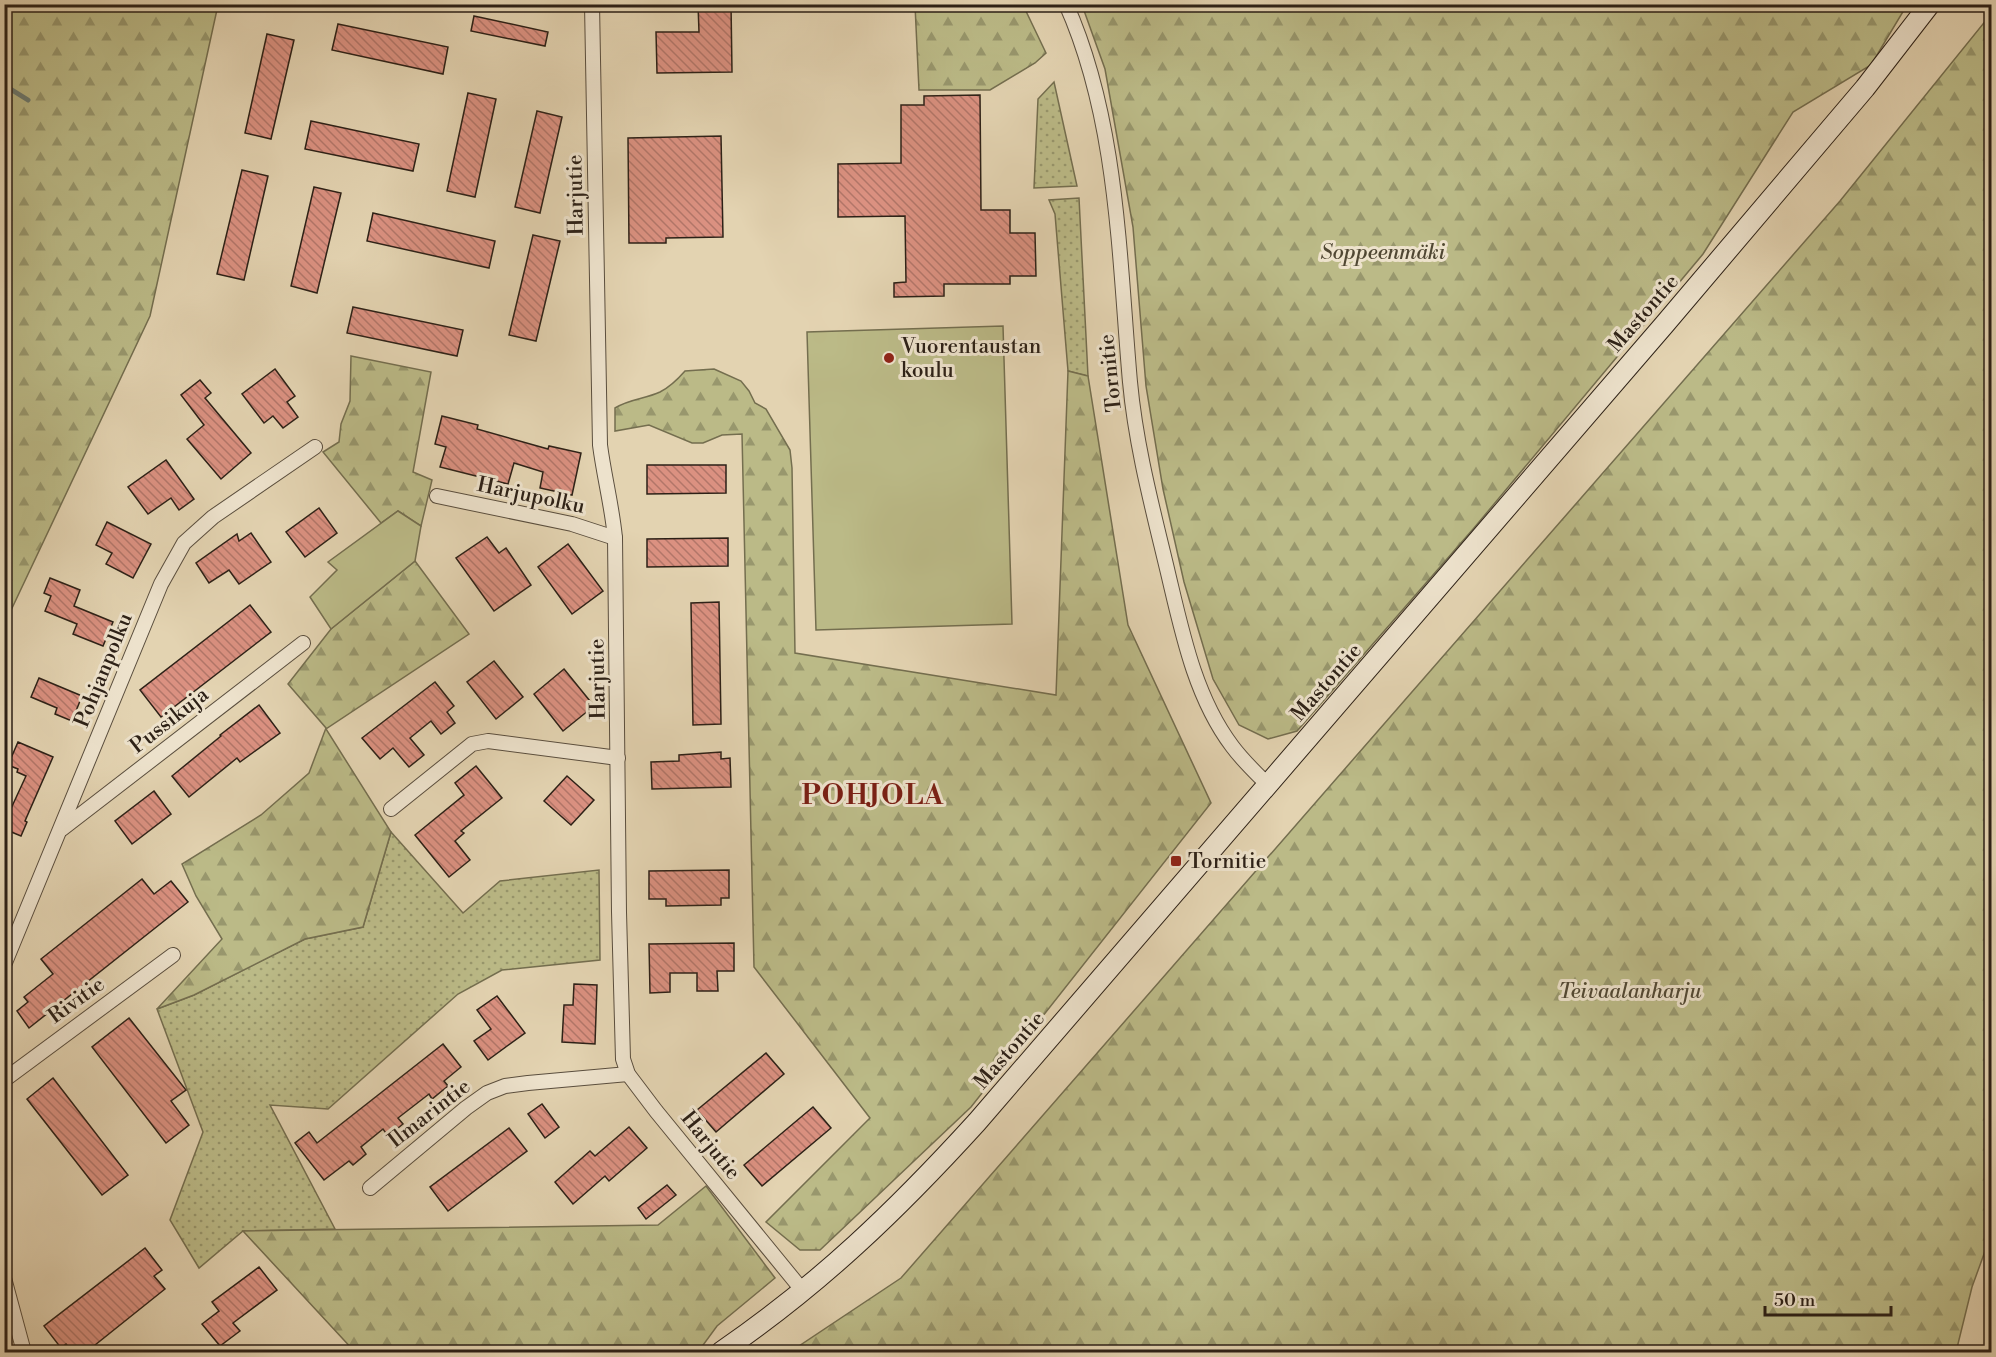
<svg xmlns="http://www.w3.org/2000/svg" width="1996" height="1357" viewBox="0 0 1996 1357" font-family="'Libre Bodoni',serif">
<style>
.grass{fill:url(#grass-dots);stroke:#746e4f;stroke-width:1.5}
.forest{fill:url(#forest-firs);stroke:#746e4f;stroke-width:1.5}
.green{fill:#bbba87;stroke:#746e4f;stroke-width:1.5}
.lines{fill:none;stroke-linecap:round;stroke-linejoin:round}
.stream{stroke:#6b7b72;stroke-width:5}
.building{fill:url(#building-back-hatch);stroke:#2d2117;stroke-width:1.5}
.minor-casing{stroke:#5a4e3e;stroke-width:16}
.secondary-casing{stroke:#2d2117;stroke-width:22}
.minor{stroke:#ede2cc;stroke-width:14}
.secondary{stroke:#ede2cc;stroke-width:20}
.poi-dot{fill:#8f2418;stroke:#ede2cc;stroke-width:2}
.labels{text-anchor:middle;stroke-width:6;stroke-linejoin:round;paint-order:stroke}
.street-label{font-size:21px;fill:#2d2117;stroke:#ede2cc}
.park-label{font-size:21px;font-style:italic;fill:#504733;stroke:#ede2cc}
.poi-label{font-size:21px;fill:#2d2117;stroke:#ede2cc;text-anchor:start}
.district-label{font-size:27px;font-weight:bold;letter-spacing:1.5px;fill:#7a1f14;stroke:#ede2cc}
</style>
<defs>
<pattern id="grass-dots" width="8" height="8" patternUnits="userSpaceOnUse" patternTransform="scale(1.5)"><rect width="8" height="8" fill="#bbba87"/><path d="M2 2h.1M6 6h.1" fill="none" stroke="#98976d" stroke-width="1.8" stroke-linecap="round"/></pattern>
<pattern id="forest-firs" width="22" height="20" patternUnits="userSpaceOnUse" patternTransform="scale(1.5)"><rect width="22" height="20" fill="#bbba87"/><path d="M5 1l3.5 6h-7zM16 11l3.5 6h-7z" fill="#98976d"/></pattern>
<pattern id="building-back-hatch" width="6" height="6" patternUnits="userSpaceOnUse" patternTransform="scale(1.5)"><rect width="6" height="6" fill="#db9181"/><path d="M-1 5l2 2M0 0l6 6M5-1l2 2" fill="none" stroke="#b27669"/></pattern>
</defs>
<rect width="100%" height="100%" fill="#e3d3b1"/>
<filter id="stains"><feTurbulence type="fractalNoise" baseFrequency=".00333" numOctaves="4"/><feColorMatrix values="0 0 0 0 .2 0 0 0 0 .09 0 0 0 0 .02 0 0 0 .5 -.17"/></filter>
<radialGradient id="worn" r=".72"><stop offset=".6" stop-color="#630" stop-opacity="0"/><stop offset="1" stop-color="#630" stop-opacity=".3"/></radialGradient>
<g class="grass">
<path d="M1054,82L1077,186L1034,188L1038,99Z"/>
<path d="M1079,198L1088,376L1068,371L1055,214L1049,200Z"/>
<path d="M391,832L463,913L500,881L599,870L600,960L502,970L458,994L328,1109L270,1105L335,1229L243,1231L199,1268L170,1220L203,1132L157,1009L194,995L305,939L363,927Z"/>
</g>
<g class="forest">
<path d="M5,4L218,5L150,316L5,623Z"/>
<path d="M915,5H1023L1046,53L1035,63L990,90H919Z"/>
<path d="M1082,5H1907L1871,65L1793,112L1703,254L1474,528L1297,731L1268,739L1239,725L1213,679L1184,582L1163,489L1146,386L1133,227L1105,69Z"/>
<path d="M1991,14L1992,1232L1972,1287L1956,1352H790L901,1278L1840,201Z"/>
<path d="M351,356L431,372L413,472L432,480L421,526L398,511L381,523L323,452L339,442L341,424L350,401Z"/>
<path d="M714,369L741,381L749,391L755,403L766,409L790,450L792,468L795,653L1056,695L1068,371L1088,376L1128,625L1211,803L971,1107L820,1250H800L766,1222L870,1118L754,967L742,434L722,435L703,443H692L649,425L615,431V408C629,399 645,399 660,392C670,387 678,379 685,371Z"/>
<path d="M415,561L469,634L326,729L391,832L363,927L305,939L194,995L157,1009L222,939L196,896L182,864L261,815L309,773L326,728L288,684L331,629Z"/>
<path d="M706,1186L775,1278L717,1326L698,1352H355L243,1231L658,1225Z"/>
</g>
<g class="green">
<path d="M1003,326L1012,624L816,630L807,332Z"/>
<path d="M398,511L421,526L415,561L331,629L310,597L337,570L328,562Z"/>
</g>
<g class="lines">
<path class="stream" d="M4,85L28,100"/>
</g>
<g class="building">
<path d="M698,4H731L732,72L657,73L656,32H699Z"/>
<path d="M474,16L548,32L545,46L471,31Z"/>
<path d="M338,24L448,47L443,74L332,50Z"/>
<path d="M267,34L294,40L271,139L245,133Z"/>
<path d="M468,93L496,99L475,197L447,191Z"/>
<path d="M980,95L981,210H1010V233H1035L1036,276H1010V284H944V296L894,297V283L906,282L905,216L838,217V164L901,163V105H924V96Z"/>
<path d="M537,111L562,117L540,213L515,207Z"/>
<path d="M311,121L419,144L413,171L305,149Z"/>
<path d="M721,136L723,237L666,238V243H629L628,138Z"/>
<path d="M242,170L268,176L244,280L217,274Z"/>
<path d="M314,187L341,193L317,293L291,286Z"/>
<path d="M373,213L495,241L489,268L367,241Z"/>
<path d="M533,235L560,241L536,341L509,335Z"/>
<path d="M353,307L463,330L457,356L347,333Z"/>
<path d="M275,369L295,396L287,402L298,417L283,428L273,416L264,423L242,394Z"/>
<path d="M200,380L211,393L205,398L251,453L221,479L187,439L204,425L181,395Z"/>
<path d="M442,416L478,425L477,429L548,449L549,446L581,453L572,495L540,488L543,472L514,463L508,484L440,467L446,447L435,444Z"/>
<path d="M166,460L194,499L179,510L171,498L148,514L128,487Z"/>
<path d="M647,465H726V493L647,494Z"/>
<path d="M319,508L337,533L305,557L286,532Z"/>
<path d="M107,522L151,544L133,578L106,564L112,553L96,545Z"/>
<path d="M251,533L271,562L239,584L229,570L209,583L196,563L237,534L239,541Z"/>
<path d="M487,537L499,553L506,548L531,585L494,611L456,558Z"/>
<path d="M728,538V566L647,567V539Z"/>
<path d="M568,544L603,591L572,614L538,567Z"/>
<path d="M50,578L80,590L74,606L113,622L103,646L73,634L77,624L45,611L51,596L44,593Z"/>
<path d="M719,602L721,724L693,725L691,603Z"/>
<path d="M250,605L271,632L161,717L140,690Z"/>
<path d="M494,661L523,697L496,719L467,682Z"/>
<path d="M564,669L594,706L563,731L534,694Z"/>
<path d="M39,678L82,696L72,721L55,714L57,708L31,697Z"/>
<path d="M435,682L454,706L447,712L455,723L441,734L431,721L410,738L424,755L409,767L393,748L380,759L362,738Z"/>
<path d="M259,705L280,733L240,762L237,758L189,797L172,776L221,736L220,735Z"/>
<path d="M18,742L53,757L25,821L27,822L21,836L4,829V813L8,815L26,776L17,772L18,769L8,765Z"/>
<path d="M721,752V759L730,758L731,787L652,789L651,762L679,761V755Z"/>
<path d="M476,766L502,798L461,831L464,833L455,841L470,860L449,877L415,835L464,795L455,783Z"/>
<path d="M567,776L594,800L571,825L544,801Z"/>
<path d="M154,791L171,814L132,844L115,821Z"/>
<path d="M729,870V898H721V905L666,906V899H649V871Z"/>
<path d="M142,879L154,894L171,881L188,902L29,1028L17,1011L28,1002L24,997L53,974L41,959Z"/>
<path d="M734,943V971H717L718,991H697V973H670V992L650,993L649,944Z"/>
<path d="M574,984L597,985L595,1044L562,1042L564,1005H573Z"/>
<path d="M497,996L525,1033L488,1060L474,1041L491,1029L477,1010Z"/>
<path d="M129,1018L186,1090L171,1101L189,1125L166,1143L92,1047Z"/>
<path d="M443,1044L461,1067L444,1081L448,1086L432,1099L429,1094L398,1118L403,1124L388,1136L383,1129L361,1147L366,1154L353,1165L349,1161L324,1180L295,1143L309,1132L317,1143Z"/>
<path d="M766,1053L784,1074L716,1132L697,1110Z"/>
<path d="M53,1078L128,1175L102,1195L27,1099Z"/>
<path d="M542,1104L559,1127L545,1138L528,1114Z"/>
<path d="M813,1107L831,1128L762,1186L744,1165Z"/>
<path d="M629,1127L647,1148L609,1181L605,1176L573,1204L555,1182L590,1151L595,1156Z"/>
<path d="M509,1128L527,1151L448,1211L430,1187Z"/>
<path d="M667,1185L676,1195L646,1219L638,1208Z"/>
<path d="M145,1248L162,1270L154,1276L165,1289L85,1353H73L66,1344L61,1348L44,1326Z"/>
<path d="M259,1267L277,1290L233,1323L240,1331L220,1346L202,1324L219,1311L212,1302Z"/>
</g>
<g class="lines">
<defs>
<g id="minor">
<path d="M592,4L600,445C604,476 612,506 615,538L619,912L623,1059L628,1074L656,1111L803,1291"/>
<path d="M1066,4C1118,120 1119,258 1130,382C1136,447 1153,510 1168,573C1182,632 1195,697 1232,746C1243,761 1256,773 1269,786"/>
<path d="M437,496L572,524L615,538"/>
<path d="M391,809L472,744L488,741L618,758"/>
<path d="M62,829L303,643"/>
<path d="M4,965L161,584L184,543L213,517L315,447"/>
<path d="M4,1080L173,955"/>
<path d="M370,1188L466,1108L487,1093L505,1086L528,1083L628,1074"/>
<path d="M4,1278L24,1352"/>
</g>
<path id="secondary" d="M721,1352C820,1284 896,1211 977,1122L1664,325L1865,88L1930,4"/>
</defs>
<use href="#minor" class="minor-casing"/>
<use href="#secondary" class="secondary-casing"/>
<use href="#minor" class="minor"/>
<use href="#secondary" class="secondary"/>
</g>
<g class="poi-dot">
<circle cx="889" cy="358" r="6"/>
<rect x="1170" y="855" width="12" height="12" rx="3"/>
</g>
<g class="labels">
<g class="street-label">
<text transform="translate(575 195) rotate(-91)" y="7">Harjutie</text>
<text transform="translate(1643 313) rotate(-49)" y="7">Mastontie</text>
<text transform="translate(1110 373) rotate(-96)" y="7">Tornitie</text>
<text transform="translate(531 495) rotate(12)" y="7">Harjupolku</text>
<text transform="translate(103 670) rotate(-68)" y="7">Pohjanpolku</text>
<text transform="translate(597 679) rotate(-91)" y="7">Harjutie</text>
<text transform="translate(1326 682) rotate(-49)" y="7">Mastontie</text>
<text transform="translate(169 720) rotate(-38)" y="7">Pussikuja</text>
<text transform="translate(76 1000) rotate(-36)" y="7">Rivitie</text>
<text transform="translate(1009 1050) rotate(-49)" y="7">Mastontie</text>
<text transform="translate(429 1113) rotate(-38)" y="7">Ilmarintie</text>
<text transform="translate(711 1145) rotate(51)" y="7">Harjutie</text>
</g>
<g class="park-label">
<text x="1383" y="259">Soppeenmäki</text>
<text x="1630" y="998">Teivaalanharju</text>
</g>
<g class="poi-label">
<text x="901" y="353">Vuorentaustan<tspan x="901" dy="24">koulu</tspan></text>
<text x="1188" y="868">Tornitie</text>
</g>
<g class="district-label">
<text x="873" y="804">POHJOLA</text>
</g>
</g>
<rect width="1996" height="1357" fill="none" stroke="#e3d3b1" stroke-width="24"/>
<rect x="6" y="6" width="1984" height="1345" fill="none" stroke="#2d2117" stroke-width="3"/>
<rect x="12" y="12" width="1972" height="1333" fill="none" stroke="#2d2117" stroke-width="1.5"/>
<path d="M1765 1306v9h126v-9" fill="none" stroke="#2d2117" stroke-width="3"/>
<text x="1774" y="1306" font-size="18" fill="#2d2117" stroke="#ede2cc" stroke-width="4.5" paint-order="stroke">50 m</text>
<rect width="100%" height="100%" filter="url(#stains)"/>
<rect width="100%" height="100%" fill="url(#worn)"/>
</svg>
